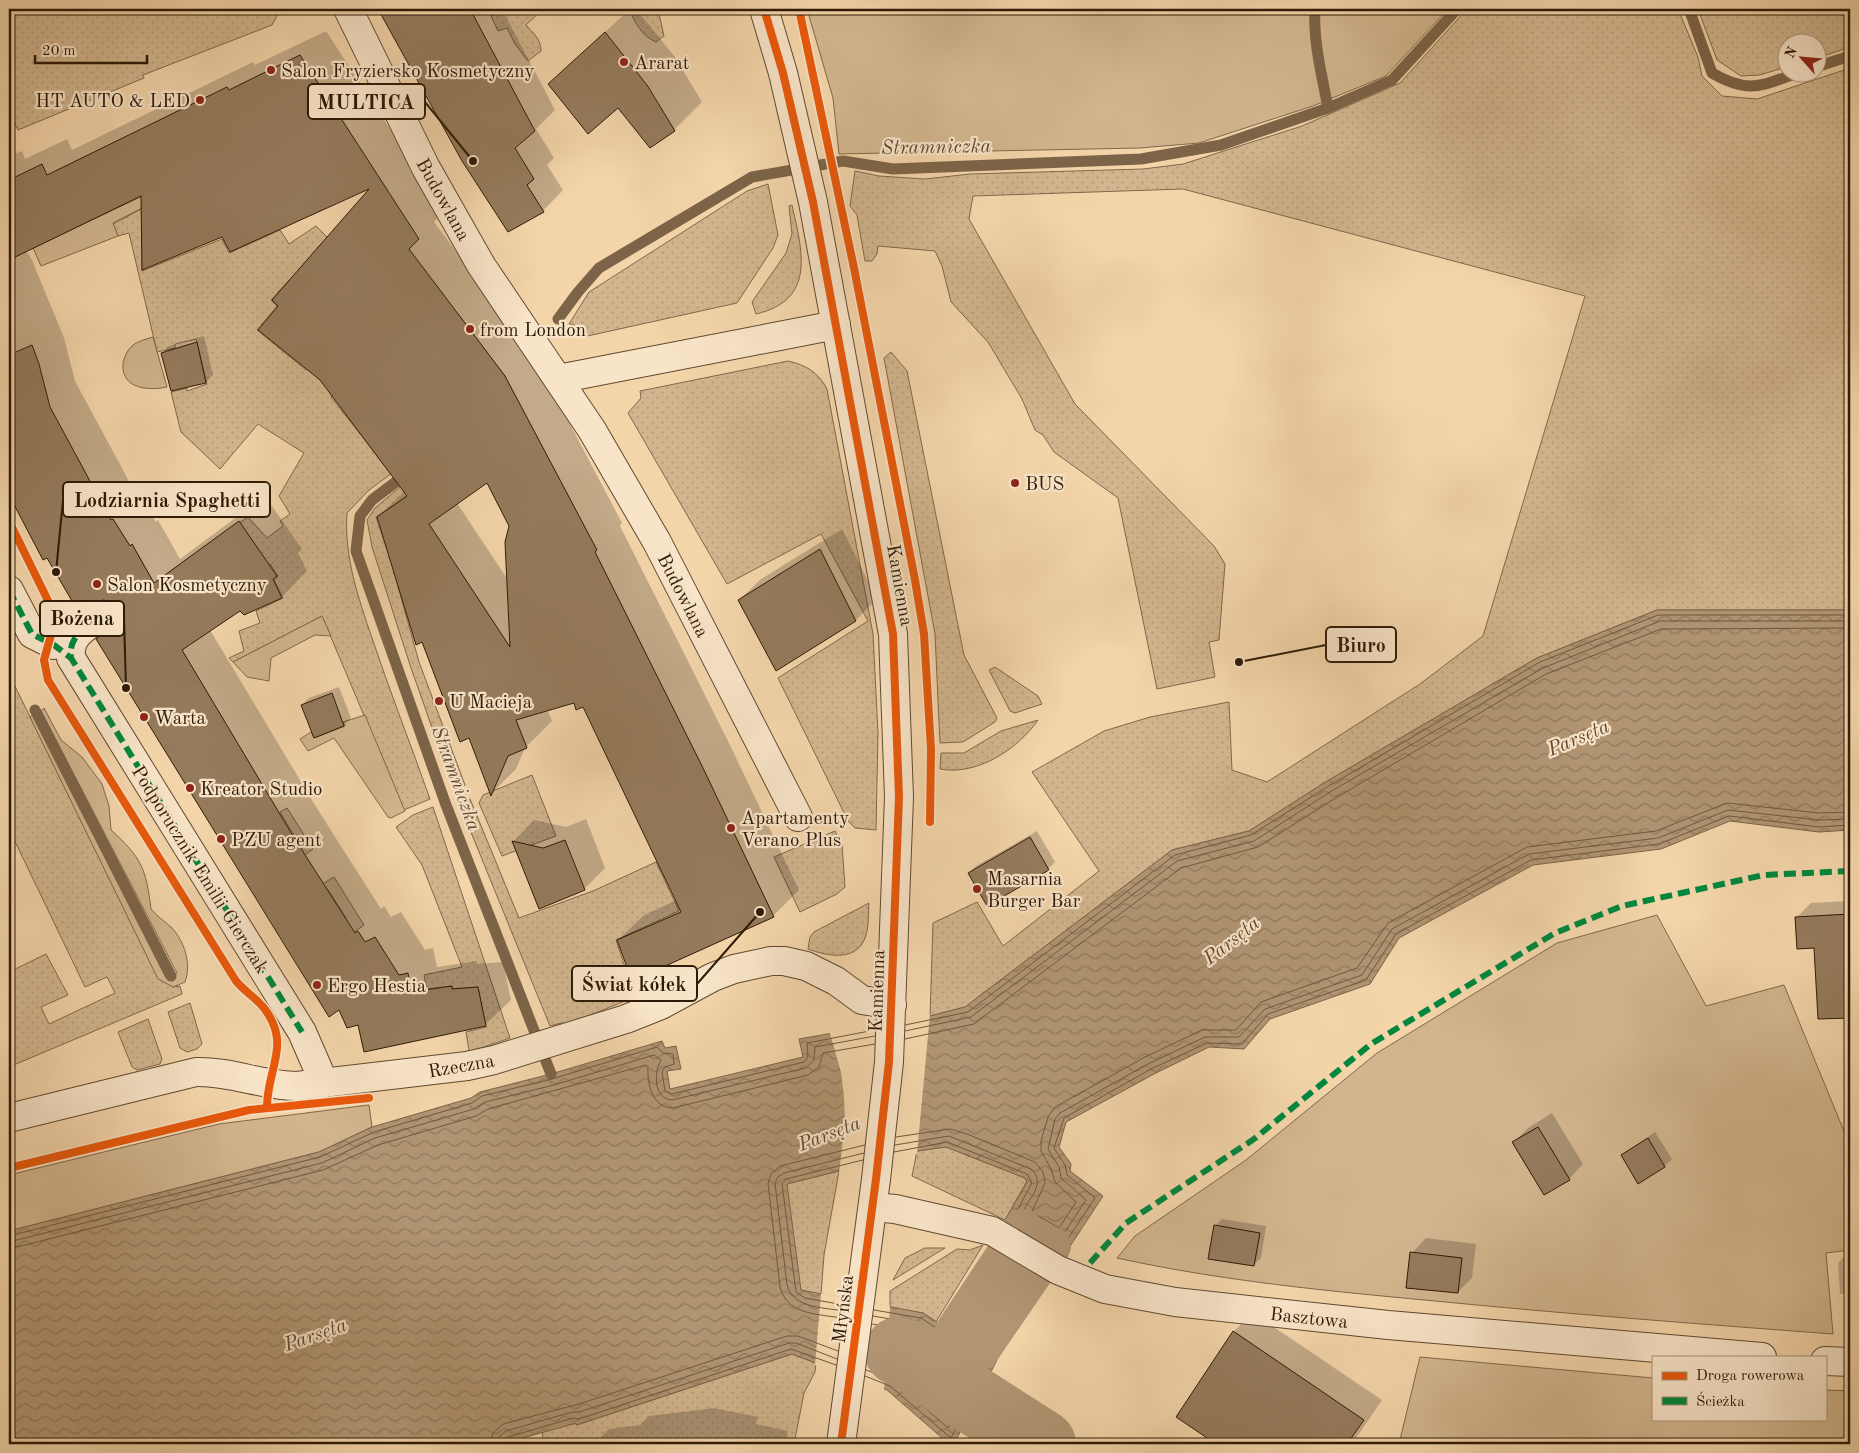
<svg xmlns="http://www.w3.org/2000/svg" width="1859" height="1453" viewBox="0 0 1859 1453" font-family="'Old Standard TT',serif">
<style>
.grass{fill:url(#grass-dots);stroke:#80684a}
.green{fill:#d2b58e;stroke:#80684a}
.water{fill:url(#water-waves);stroke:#7d6448}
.pier{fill:#f4d5aa}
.shadow{fill:#0003;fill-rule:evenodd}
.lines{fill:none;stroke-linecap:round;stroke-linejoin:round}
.shore{stroke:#70583d;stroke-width:1}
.stream{stroke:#7d6448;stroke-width:11}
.canal{stroke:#b19573;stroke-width:40}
.river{stroke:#b19573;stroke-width:68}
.building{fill:#957b5c;stroke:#2e1a07;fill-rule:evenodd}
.pedestrian-casing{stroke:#604930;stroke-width:30}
.minor-casing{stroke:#604930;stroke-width:30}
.tertiary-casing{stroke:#604930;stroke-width:30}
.pedestrian{stroke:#f8e4c8;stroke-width:28}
.minor{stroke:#f8e4c8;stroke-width:28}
.tertiary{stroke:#f8e4c8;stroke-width:28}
.quiet{stroke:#00873e;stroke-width:6;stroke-dasharray:12 6;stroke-linecap:butt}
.cycleway-casing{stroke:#f8e4c8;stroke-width:11}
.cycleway{stroke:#e8590c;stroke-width:8}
.poi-dot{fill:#8f2418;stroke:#f8e4c8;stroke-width:2}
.labels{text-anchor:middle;stroke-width:4.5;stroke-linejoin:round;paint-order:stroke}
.poi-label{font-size:19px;fill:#2e1a07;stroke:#f8e4c8;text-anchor:start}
.street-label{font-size:19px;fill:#2e1a07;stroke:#f8e4c8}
.water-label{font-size:20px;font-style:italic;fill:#624b32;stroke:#f8e4c8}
.leader{fill:none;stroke:#2e1a07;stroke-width:2}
.callout-dot{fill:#2e1a07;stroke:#f8e4c8;stroke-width:2}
.callout{fill:#f8e4c8;stroke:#2e1a07;stroke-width:2}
.callout-label{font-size:20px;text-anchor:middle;font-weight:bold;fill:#2e1a07}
</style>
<defs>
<pattern id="grass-dots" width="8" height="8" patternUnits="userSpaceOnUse" patternTransform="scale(1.25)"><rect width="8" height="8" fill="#d2b58e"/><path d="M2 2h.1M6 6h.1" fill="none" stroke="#b59b79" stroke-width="1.8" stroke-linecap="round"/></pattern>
<pattern id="water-waves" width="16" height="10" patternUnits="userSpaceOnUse" patternTransform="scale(1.25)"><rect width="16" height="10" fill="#b19573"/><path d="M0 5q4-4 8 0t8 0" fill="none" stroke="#90795c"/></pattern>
</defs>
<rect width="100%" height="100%" fill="#f4d5aa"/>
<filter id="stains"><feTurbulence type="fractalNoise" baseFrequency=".004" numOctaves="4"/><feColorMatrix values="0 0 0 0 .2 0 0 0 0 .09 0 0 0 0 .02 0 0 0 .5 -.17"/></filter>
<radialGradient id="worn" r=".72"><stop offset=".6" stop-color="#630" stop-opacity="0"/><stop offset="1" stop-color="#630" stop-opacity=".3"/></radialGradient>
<g class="grass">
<path d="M23,9H274L277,16L272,25L143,75L144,78L18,130L9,110V16Z"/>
<path d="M506,9H543L526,25C533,33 541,39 541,51L528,61L515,44L507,28L498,31L491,16Z"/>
<path d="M629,9H658L664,36L656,42C642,36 635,23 629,9Z"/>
<path d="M1467,9H1678L1698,57L1702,76L1722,96L1757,99L1850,68V610H1657L1537,658L1324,783L1249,831L1172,850L965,1007L930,1016L933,923L977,902L1003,946L1099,871L1032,772L1104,731L1150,717L1229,702L1232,770L1267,782L1420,684L1483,636L1585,296L1183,189L973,196L969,219L1075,404L1214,546L1225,564L1219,640L1209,642L1215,677L1157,689L1118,498L1054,452L1043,435L1035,430L1022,399L988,342L951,302L942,266L935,251L878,246L877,254L872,261H865L857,215L850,206L855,171L879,176L925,179L970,174L1143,169L1183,164L1302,126L1400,83Z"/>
<path d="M1698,9H1850V47L1817,58L1816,42H1786V67L1760,75L1741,76L1717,60Z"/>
<path d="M768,184L778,235L773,248L737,303L583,337L574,325L569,324L589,292L747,191Z"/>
<path d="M183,187L142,233V271L222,239L229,253L280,230L289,244L316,226L332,242L295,285L289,280L271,300L277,306L257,330L306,370L354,314L379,347L331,397L386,467L407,462L369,490L347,513C344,557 358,597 372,638C390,692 411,745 430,799L404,810L322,616L233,662L229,658L244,651L239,631L260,623L256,611L283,598L274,580L278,576L270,564L261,569L231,528L248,517L267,538L283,526L280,521L290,514L279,496L304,453L258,424L220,469L181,432L171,392L187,388V391L207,384L196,339L175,344V348L157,352L129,233L118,236L113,224Z"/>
<path d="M792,205C802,250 817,300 756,314L752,302L786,253L792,234L789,206Z"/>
<path d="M891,352L907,371L964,655L997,718L995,722L963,742L940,743L935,634L884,358Z"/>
<path d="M788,361C806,365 818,372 827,389L873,634L878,733L876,830L855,828L848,821L778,678L868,621L821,534L727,584L628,413L641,398L640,391Z"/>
<path d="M420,470L429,481L376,517L392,565L419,662L465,785L454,790L411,668L372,547L367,520L375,508Z"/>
<path d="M995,667L1038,696L1042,704L1015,713L1010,711L989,670Z"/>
<path d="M9,674L158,978L173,987L180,986L182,994L9,1067V972L46,954L68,995L41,1007L49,1024L115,993L107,977L85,987L9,829Z"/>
<path d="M1038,720C1018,749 977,776 940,769L941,753H964L1001,731Z"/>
<path d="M532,775L556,836L502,856L479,803L483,795Z"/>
<path d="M466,795L467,800L470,799L519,918L593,891L656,862L679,911L616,940L635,997L563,1026L561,1023L550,1026L457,798Z"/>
<path d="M433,807L510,1038L475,1050L469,1051L466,1032L486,1027L478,987L452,989V986L427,989L424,975L462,967L422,865L396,827L413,815Z"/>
<path d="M835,831L842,845L845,887L837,894L800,912L774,857Z"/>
<path d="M869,903C868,913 869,925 866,935C858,963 827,956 808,949L810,937L814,932Z"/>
<path d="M190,1003L202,1044L197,1049L187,1052L180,1048L168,1012Z"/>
<path d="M148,1019L162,1059L160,1064L137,1070L132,1067L118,1032Z"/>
<path d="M946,1147L1025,1178L1027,1181L1005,1220L912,1176L917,1151Z"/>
<path d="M839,1171L824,1255L821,1295L801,1290L798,1284L786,1184Z"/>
<path d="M983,1245L936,1322L923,1313L890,1308V1291L957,1249L970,1250Z"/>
<path d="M925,1248H945L893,1280L905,1258Z"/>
<path d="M792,1354L816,1363L815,1372L804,1393L794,1444H544L542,1432L576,1423L577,1425Z"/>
</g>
<g class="green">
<path d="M807,9H905L929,11L930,9H1448L1386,76L1313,106L1199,143L1140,148L839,154L833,98Z"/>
<path d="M174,181L183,187L113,223L118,236L41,266L33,248Z"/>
<path d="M153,337L167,387C149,391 121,389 123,364C124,357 127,351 132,346C137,341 147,339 153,337Z"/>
<path d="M322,616L331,636L315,635L271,658L269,681L247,677L233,662Z"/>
<path d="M44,708L61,740L82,757L102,784L109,806L111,830C142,858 146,869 151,909C157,917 165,921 172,928C184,941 192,964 185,982L173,987L158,979L30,717L33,715L166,978L177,973L41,711Z"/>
<path d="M365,715L405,811L391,818L388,817L334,738L308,751L300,739L311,732L314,738L345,726L343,722Z"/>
<path d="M287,808L313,849L301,858V847L280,812Z"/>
<path d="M334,877L364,925L350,935L345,926L346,918L329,891L319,886Z"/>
<path d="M1657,915L1706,1006L1784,985L1850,1146V1250L1826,1253L1833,1334C1700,1324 1567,1314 1435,1301C1328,1291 1222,1281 1117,1258L1135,1236L1246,1160L1377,1053L1557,943Z"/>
<path d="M369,1105L372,1127L319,1152L9,1231V1175L219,1124Z"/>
<path d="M1420,1357L1653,1378V1419H1825V1390L1850,1391V1444H1399Z"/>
</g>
<path class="water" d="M1657,610H1850V830L1819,832L1730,821L1661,849L1533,865L1399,938L1370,984L1270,1019L1244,1049L1209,1047L1154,1074L1066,1122L1059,1147L1071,1164L1070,1171L1103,1196L1065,1254L1005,1220L1027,1182L1025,1178L946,1147L917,1151L787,1184L801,1290L923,1313L997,1360L954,1444H949L887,1390L792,1354L576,1425V1423L502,1444H9V1231L319,1152L372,1127L471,1098L480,1092L551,1074L662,1041L665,1048L676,1046L681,1069L667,1071L670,1089L803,1057L799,1039L930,1016L965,1007L1172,850L1249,831L1324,783L1537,658Z"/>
<g class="pier">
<path d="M930,1014L917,1154L839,1173L845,1124L844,1097L841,1072L829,1030Z"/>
<path d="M821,1293L890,1306L884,1391L815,1365Z"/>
</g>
<g class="shadow">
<path d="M382,9H502L555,110L536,129L554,158L547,165L563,190L543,211L463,160Z"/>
<path d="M630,9H636L675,57L702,102L674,130L650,146L618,107L549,84Z"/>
<path d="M326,31L444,212L434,222L531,350L622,523L620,526L729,743L799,890L773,916L618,940L644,915L677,900L584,705L574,701L547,709L552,721L525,748L516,769L491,794L470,736L378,517L405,491L374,186L222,235L142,194L26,250L32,260L64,338L75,381L137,496L139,494L156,522L158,520L180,559L265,496L302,549L298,553L307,571L282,597L244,614L241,609L210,630L318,810L381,909L384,906L391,917L401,912L425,950L433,948L437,967L477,961V964L503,962L511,1000L485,1025L359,1024L340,1009L98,639L121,616L118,607L48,556L44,558L9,492V156L22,151L25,159L67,139L72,150L253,62L255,65ZM488,481L510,525L508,580L457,503Z"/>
<path d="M204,336L213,375L206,382L172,390L162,353L169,346Z"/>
<path d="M842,529L877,599L856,620L777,669L739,600L761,579Z"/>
<path d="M339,687L351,718L344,725L314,736L302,705L309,698Z"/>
<path d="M586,819L605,868L584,889L513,842L534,820L566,827Z"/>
<path d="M1037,831L1055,862L1048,869L969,873L976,866Z"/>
<path d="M1850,901V1016L1819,1018L1815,947L1796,918L1811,903Z"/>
<path d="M1552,1113L1583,1164L1569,1179L1514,1142L1528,1128Z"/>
<path d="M1655,1132L1672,1159L1665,1166L1638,1182L1622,1155Z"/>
<path d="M1222,1219L1266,1226L1261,1258L1254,1265L1215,1226Z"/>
<path d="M1426,1238L1476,1244L1472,1278L1458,1292L1412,1253Z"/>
<path d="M1845,1256H1850V1293L1840,1294L1838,1263Z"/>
<path d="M1253,1313L1382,1400L1352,1444H1219L1177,1417L1234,1331Z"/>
<path d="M714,1408L758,1417L756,1424L788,1431L785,1444H594L609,1429L640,1425L649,1416Z"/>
</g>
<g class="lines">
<g class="shore">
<path d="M905,1025L968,1012L1175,855L1251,835L1327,787L1540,662L1658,615H1850"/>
<path d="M905,1031L971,1017L1177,861L1254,841L1330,792L1543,668L1660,621H1850"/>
<path d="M905,1039L974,1024L1181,868L1258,847L1334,799L1546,674L1661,629L1850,628"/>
<path d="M896,1137L950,1129L967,1134L1035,1162L1043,1172L1045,1183L1032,1212L1059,1228L1076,1202L1055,1182L1051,1169L1041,1151V1141L1048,1117L1055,1107L1145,1057L1202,1030H1236L1261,1002L1357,968L1388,923L1527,847L1656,831L1727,803L1819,813L1850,812"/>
<path d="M895,1145L949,1136L1031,1169C1048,1184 1026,1200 1022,1215L1061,1238L1086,1200L1061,1178L1059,1167L1048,1149L1055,1119L1060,1113L1148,1064L1205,1037H1239L1265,1009L1362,975L1392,929L1529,854L1658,838L1728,810L1819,820L1850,819"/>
<path d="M894,1152L947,1142L1027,1174L1032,1183L1013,1218L1063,1246L1095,1198L1067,1175L1065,1165L1054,1148L1064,1118L1151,1069L1207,1043L1242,1044L1268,1014L1366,980L1396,934L1531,860L1659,844L1729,816L1819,827L1850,825"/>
<path d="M9,1236L320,1157L374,1132L472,1103L482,1096L552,1079L657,1047L663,1053L673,1054L674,1064L665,1067L662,1072L665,1091L672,1094L804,1062L808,1057L807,1043L875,1030"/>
<path d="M9,1242L322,1163L375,1138L474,1109L485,1102L554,1085L654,1055L661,1060C654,1072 653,1099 672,1100L806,1068L814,1060L815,1047L875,1036"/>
<path d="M9,1249L323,1170L378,1145L476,1116L488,1109L646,1065L648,1067C647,1084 652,1108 673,1108L808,1075L819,1067L823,1053L875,1044"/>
<path d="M844,1305L805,1298L796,1292L782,1184L786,1179L863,1160"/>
<path d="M843,1311C823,1307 794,1309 787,1285L775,1183L778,1177L784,1173L864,1153"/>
<path d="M842,1318C818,1314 787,1315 780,1287L768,1183L771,1174L780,1166L865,1145"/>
<path d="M867,1362L898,1374L946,1416L972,1368L916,1331L872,1324"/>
<path d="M866,1370L893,1380L948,1428L982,1366L919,1324L873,1316"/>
<path d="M865,1376L890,1386L951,1438L990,1363L921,1318L874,1310"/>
<path d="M490,1444L493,1433L503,1424L579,1404L787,1336H798L838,1351"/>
<path d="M497,1444L499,1437L506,1431L572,1412H579L789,1343H796L837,1359"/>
<path d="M504,1444L508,1437L573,1418L579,1419L791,1349L836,1365"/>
</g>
<g class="stream">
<path d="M1315,9C1313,42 1322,75 1328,108"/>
<path d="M1689,9L1712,73C1750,95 1762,85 1800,72"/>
<path d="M1816,67L1850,56"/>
<path d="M558,319L578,292L599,268L752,177L843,161L893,169L1141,159L1221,145L1328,108L1392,80L1457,9"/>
<path d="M409,472L372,500L360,516L356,551L446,805L551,1074"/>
<path d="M35,710L171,976"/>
</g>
<g class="canal">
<path d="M954,1333L1023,1229"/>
<path d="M980,1350L1051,1246"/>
</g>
<path class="river" d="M898,1351L909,1354L956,1389L1042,1444"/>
</g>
<g class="building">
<path d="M378,9H470L535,131L515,148L534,179L527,185L544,212L508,232L462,161Z"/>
<path d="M605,32L647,85L675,131L650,148L618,108L588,134L548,84Z"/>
<path d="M300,55L419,239L409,249L505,376L597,550L595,552L703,768L774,917L632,981L617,940L681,912L583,707L576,710L574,703L516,720L527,748L508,756L491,796L469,738L460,742L422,642L416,645L377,517L407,496L320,380L258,330L278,306L272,300L369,189L230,252L222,237L142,270L141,196L9,260V180L42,164L47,175L227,87L229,90ZM487,483L509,526L505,542L510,647L429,524Z"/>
<path d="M197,342L206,383L171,391L161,353Z"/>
<path d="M32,345L39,364L50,407L111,520L113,519L130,546L132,544L154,583L239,521L277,576L273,579L282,598L244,615L240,611L182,650L293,836L355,933L358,931L365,942L375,937L399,975L408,973L411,992L452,986V989L478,987L486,1026L364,1052L358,1025L347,1028L339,1010L329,1017L96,639L117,624L120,615L117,608L111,602L103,600L79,613L47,558L43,560L9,495V355Z"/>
<path d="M820,549L856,621L776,671L738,600Z"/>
<path d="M332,693L344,726L314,738L301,705Z"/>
<path d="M1030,837L1049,870L987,906L968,873Z"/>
<path d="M565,840L585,890L539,909L512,841L543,848Z"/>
<path d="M1850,914V1018L1818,1019L1814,948L1797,949L1795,917Z"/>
<path d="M1538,1127L1570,1180L1544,1195L1512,1142Z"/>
<path d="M1648,1138L1665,1167L1638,1184L1621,1155Z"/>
<path d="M1214,1225L1260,1233L1254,1266L1208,1259Z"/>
<path d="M1410,1252L1462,1258L1458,1293L1406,1288Z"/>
<path d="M1233,1331L1364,1420L1347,1444H1216L1176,1417Z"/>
</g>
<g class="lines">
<defs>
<path id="pedestrian" d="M9,590L32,634L54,645"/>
<g id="minor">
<path d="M348,9L426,168L481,265L592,430L657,542L798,817"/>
<path d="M558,379L836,325"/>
<path d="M104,616C87,626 68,635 71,658L302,1032L319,1071L321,1084"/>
<path d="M9,1118L196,1072C231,1071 263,1086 297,1086L467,1066L494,1060L626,1019L661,1005L713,977L734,969L771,961H784L806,966L836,981L862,1000L892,1005"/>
<path d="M873,1207L895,1209L992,1231L1058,1270L1105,1289L1175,1302L1388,1325L1762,1357"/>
<path d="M1825,1361L1850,1362"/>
</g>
<path id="tertiary" d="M764,9L783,73L813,202L893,634L899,797L889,1062L876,1179L841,1444"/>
</defs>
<use href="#pedestrian" class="pedestrian-casing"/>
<use href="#minor" class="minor-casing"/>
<use href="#tertiary" class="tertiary-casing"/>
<use href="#pedestrian" class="pedestrian"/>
<use href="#minor" class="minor"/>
<use href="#tertiary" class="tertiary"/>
<g class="quiet">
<path d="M9,590L32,634L54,645L71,658"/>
<path d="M104,616C87,626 68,635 71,658L302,1032"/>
<path d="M1090,1263L1126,1223L1254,1139L1371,1044L1555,933L1622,906L1764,875L1850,871"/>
</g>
<defs>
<g id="cycleway">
<path d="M764,9L783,73L813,202L893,634L899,797L889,1062L876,1179L841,1444"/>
<path d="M799,9L854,268L915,580L924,634L931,749L930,822"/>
<path d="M9,521L56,617L44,660L48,680L236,981C244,991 256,998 264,1008C292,1045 267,1068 267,1107"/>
<path d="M9,1168L249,1110L369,1098"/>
</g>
</defs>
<use href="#cycleway" class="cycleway-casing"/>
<use href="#cycleway" class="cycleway"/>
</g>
<g class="poi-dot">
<circle cx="624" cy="62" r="5"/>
<circle cx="271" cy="70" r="5"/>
<circle cx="200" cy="100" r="5"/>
<circle cx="470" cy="329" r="5"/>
<circle cx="1015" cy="483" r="5"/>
<circle cx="97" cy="584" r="5"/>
<circle cx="439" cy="701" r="5"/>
<circle cx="144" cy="717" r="5"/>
<circle cx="190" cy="788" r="5"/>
<circle cx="731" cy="828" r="5"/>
<circle cx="221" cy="839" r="5"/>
<circle cx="977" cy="889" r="5"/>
<circle cx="317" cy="985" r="5"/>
</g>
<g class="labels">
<g class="poi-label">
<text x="634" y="69">Ararat</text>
<text x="281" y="77">Salon Fryziersko Kosmetyczny</text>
<text x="190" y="107" text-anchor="end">HT AUTO &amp; LED</text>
<text x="480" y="336">from London</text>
<text x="1025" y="490">BUS</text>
<text x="107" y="591">Salon Kosmetyczny</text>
<text x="449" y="708">U Macieja</text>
<text x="154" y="724">Warta</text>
<text x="200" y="795">Kreator Studio</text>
<text x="741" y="824">Apartamenty<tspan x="741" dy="22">Verano Plus</tspan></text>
<text x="231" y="846">PZU agent</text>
<text x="987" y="885">Masarnia<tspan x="987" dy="22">Burger Bar</tspan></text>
<text x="327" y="992">Ergo Hestia</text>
</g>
<g class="street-label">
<text transform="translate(444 199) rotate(61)" y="7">Budowlana</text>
<text transform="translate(901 585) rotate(80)" y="7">Kamienna</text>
<text transform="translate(684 595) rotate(63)" y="7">Budowlana</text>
<text transform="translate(201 869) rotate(58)" y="7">Podporucznik Emilii Gierczak</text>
<text transform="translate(876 991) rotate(-88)" y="7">Kamienna</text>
<text transform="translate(461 1065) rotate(-10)" y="7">Rzeczna</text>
<text transform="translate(842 1309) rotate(-83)" y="7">Młyńska</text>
<text transform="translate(1309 1317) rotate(6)" y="7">Basztowa</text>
</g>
<g class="water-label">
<text transform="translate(936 146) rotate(-1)" y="7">Stramniczka</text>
<text transform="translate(1578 737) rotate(-23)" y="7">Parsęta</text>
<text transform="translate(457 778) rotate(70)" y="7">Stramniczka</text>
<text transform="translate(1231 940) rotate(-38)" y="7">Parsęta</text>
<text transform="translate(829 1133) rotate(-21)" y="7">Parsęta</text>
<text transform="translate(315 1334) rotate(-19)" y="7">Parsęta</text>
</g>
</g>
<path class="leader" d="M473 161L425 102M56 572L63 500M126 688L124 618M1239 662L1326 645M760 912L697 984"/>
<g class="callout-dot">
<circle cx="473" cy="161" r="5"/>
<circle cx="56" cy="572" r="5"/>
<circle cx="126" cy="688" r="5"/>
<circle cx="1239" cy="662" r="5"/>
<circle cx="760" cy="912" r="5"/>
</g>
<g class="callout">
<rect x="308" y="84" width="117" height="35" rx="5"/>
<rect x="63" y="482" width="207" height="35" rx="5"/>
<rect x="40" y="601" width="84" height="35" rx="5"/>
<rect x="1326" y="627" width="70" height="35" rx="5"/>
<rect x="572" y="966" width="125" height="35" rx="5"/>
</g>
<g class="callout-label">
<text x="366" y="109">MULTICA</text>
<text x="167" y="507">Lodziarnia Spaghetti</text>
<text x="82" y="625">Bożena</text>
<text x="1361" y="652">Biuro</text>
<text x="634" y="991">Świat kółek</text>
</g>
<rect width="1859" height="1453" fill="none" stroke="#f4d5aa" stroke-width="30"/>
<rect x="10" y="10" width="1839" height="1433" fill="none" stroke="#2e1a07" stroke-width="2.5"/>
<rect x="15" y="15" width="1829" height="1423" fill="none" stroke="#2e1a07"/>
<rect x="1652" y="1356" width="175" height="65" fill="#f8e4c8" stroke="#a7937b"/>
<rect x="1662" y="1372" width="25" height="8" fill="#e8590c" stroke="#a7937b"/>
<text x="1696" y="1380" font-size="15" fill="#2e1a07">Droga rowerowa</text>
<rect x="1662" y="1397" width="25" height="8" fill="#00873e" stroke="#a7937b"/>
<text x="1696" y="1406" font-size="15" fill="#2e1a07">Ścieżka</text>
<g transform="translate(1802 58) rotate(297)"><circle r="24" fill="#f8e4c8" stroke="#a7937b"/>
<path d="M0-4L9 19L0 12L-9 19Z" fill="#8f2418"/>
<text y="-8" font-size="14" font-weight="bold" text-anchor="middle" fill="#2e1a07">N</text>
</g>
<path d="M35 55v8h112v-8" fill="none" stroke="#2e1a07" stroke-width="2.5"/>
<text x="42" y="55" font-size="15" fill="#2e1a07" stroke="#f8e4c8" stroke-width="4" paint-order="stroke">20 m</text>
<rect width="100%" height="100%" filter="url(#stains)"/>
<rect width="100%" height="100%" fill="url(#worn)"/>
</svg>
